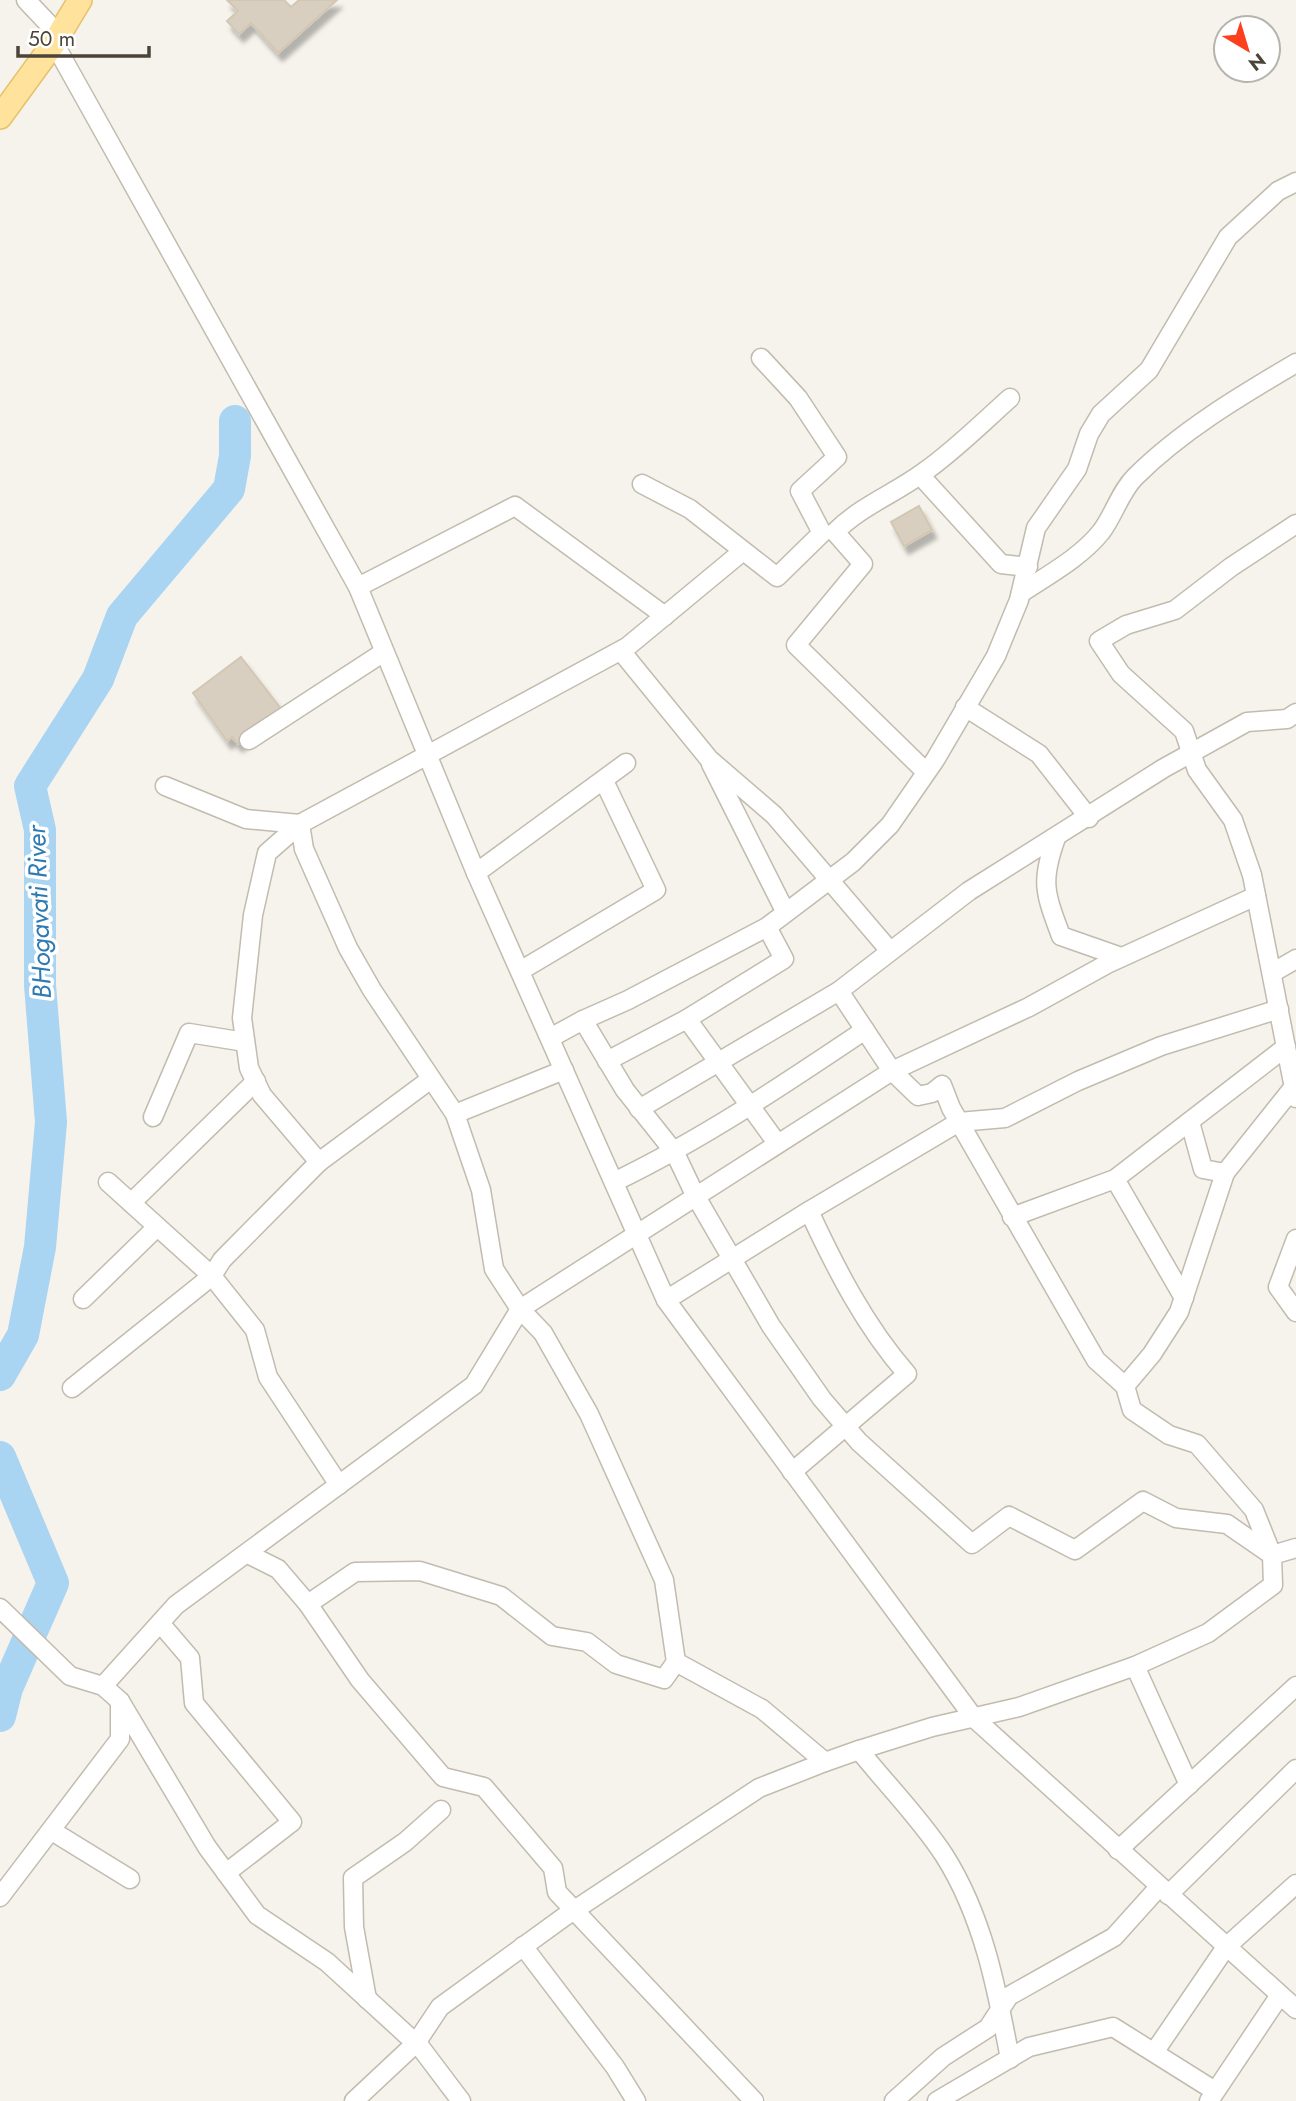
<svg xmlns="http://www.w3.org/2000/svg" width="1296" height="2101" viewBox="0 0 1296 2101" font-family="Jost,sans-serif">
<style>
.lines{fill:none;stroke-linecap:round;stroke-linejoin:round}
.river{stroke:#a9d4f2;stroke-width:32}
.building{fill:#d8cfc1;stroke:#d3c7b4;stroke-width:2;filter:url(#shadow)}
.minor-casing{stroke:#c2bbae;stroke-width:21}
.major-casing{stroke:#e6c16a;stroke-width:26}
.minor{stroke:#fff;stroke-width:18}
.major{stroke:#ffe39c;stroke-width:23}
.labels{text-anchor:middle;stroke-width:7;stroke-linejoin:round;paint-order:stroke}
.water-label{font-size:26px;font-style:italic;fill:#2e7ab2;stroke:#fff}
</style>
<defs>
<filter id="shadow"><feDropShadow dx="4.5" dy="8" stdDeviation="2" flood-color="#0004"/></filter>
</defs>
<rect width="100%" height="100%" fill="#f6f3ec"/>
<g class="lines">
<g class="river">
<path d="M0,1375L23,1335L40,1247L51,1122L40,985V830L30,786L98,679L122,616L229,489L235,456V421"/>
<path d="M0,1457L53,1583L7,1688L0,1716"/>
</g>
</g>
<g class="building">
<path d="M227,0H284L291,7L299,0H337L278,53L251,23L239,34L227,21L238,11Z"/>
<path d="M919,506L932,530L904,546L891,522Z"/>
<path d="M241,657L282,710L238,744L232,737L227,741L193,693Z"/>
</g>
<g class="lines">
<defs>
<g id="minor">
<path d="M26,0L59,35"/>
<path d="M54,43L358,587L476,873L666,1300L974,1718L1296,2009"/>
<path d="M920,475L1001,564L1028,567"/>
<path d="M642,484L690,509L777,577L822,533L800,491L837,457L798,398L761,358"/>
<path d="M1296,524L1231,567L1175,610L1126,625L1099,641L1121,674L1184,731L1197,770L1233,820L1252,875L1296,1098"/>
<path d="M358,587L515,506L665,616"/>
<path d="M1021,593C1048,575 1080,558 1101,532C1114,515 1120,492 1135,477C1181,431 1240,396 1296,363"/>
<path d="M621,651L709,759L774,815L890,951"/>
<path d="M965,707L1039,754L1089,818"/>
<path d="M249,740L384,652"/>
<path d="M711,764L785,911"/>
<path d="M926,772L796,645L863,564L835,532C861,506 894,494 924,472C954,451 982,423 1010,398"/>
<path d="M165,786L246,819L300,824"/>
<path d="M300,824L267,853L253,915L242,1018L249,1068L262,1095L319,1162L431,1079"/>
<path d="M1056,838C1040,882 1045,893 1061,936L1121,957"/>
<path d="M476,873L626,763"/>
<path d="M520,971L656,890L604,781"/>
<path d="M1272,973L1296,959"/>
<path d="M839,991L892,1071L1029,1007L1107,964L1256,896"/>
<path d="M687,1019L777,1143"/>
<path d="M583,1020L628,1000L767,927L853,862L890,825L935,760L996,656L1019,600L1036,528L1077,469L1089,434L1101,414L1149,370L1228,237L1278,191L1296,182"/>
<path d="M550,1038L583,1020L625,1090L675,1153L695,1195L771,1326L822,1399L859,1442L972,1544L1009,1516L1075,1550L1143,1501L1176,1518L1227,1524L1272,1555"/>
<path d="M607,1061L687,1019L784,959L767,927"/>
<path d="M639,1109L839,991L969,891L1164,768L1247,722L1287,719L1296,713"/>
<path d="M455,1114L564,1070"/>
<path d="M153,1117L189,1033L245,1042"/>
<path d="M1190,1122L1203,1169L1225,1173"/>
<path d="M319,1162L222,1260L212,1276L255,1330L268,1377L339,1485"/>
<path d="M614,1182C703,1139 783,1085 865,1030"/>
<path d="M131,1203L256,1081"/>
<path d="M809,1211L959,1122L1005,1118L1078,1081L1161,1046L1279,1009"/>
<path d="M1012,1217L1115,1179"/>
<path d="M1296,1239L1278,1287L1296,1312"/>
<path d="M1184,1298L1115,1179L1286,1047"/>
<path d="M83,1299L157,1227"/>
<path d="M666,1300L809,1211C836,1269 865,1326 907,1374L792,1472"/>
<path d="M72,1388L212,1276L108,1182"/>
<path d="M248,1554L278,1569L308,1604L355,1572L420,1571L501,1596L552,1636L587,1642L616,1664L664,1679L676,1662"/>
<path d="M1272,1555L1254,1510L1197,1444L1169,1435L1132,1410L1125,1386L1152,1354L1179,1312L1225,1173L1296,1084"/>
<path d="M308,1604L360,1680L443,1777L484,1787L553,1868L557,1892L754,2101"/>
<path d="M0,1608L70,1676L103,1686L120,1701L207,1847L257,1915L327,1962L421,2048L461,2101"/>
<path d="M160,1623L190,1658L194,1703L292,1822L226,1873"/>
<path d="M1135,1666L1189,1785"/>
<path d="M103,1686L176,1605L474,1385L520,1309L494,1269L481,1190L455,1114L372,990L348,948L304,849L300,824L627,647L743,551"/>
<path d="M859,1750L932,1727L1019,1707L1135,1666L1208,1633L1273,1585L1272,1555L1296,1548"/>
<path d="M52,1831L130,1879"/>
<path d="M1118,1850L1296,1686"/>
<path d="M1168,1895L1296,1769"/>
<path d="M0,1897L120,1739V1701"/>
<path d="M523,1946L615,2067L636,2101"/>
<path d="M367,1999L354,1927L353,1878L405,1842L441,1810"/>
<path d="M1155,2051L1226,1947L1296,1884"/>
<path d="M1010,2059C997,1989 983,1916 944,1855C920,1818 887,1785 859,1750L825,1762L762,1709L676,1662L664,1580L589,1414L543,1333L520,1309L892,1071L918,1096L932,1093L942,1085L951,1108L1096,1360L1125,1386"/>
<path d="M354,2101L416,2043L440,2007L564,1917L759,1788L825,1762"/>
<path d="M894,2101L943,2057L988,2028L1009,1996L1114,1937L1159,1887"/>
<path d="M937,2101L1029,2047L1113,2027L1215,2091"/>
<path d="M1209,2101L1280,1995"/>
</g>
<path id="major" d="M0,117L54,43L80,0"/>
</defs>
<use href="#minor" class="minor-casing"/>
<use href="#major" class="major-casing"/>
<use href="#minor" class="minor"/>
<use href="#major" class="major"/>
</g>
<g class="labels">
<g class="water-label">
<text transform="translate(39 912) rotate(-92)" y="9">BHogavati River</text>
</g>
</g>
<g transform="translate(1247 49) rotate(142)"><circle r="33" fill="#ffffff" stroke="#b7b4b0" stroke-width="2"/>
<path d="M0-5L12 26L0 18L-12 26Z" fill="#fc3f1d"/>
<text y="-10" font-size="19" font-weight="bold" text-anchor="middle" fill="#4b4439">N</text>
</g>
<path d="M18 46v10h131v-10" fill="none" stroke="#4b4439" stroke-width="3.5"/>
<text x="28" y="46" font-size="21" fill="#4b4439" stroke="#ffffff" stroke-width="5" paint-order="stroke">50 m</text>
</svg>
